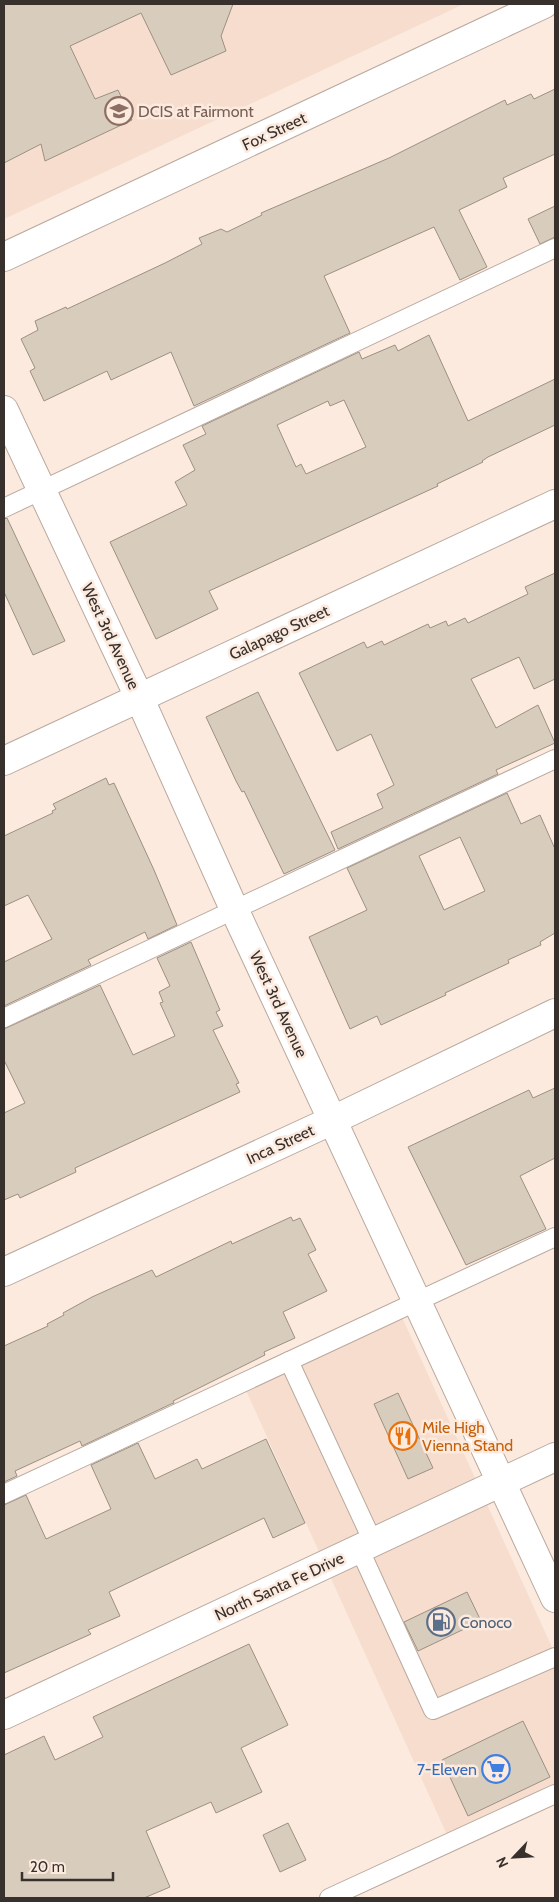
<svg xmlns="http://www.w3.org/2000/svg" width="559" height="1902" viewBox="0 0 559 1902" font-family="Cabin,sans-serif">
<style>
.built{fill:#f6ddce}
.building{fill:#d8ccbd;stroke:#9c9082;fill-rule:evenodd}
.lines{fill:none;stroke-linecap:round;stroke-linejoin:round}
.service-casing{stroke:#baa99e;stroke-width:20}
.minor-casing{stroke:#baa99e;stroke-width:30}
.tertiary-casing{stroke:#baa99e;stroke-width:30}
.secondary-casing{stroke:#baa99e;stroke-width:30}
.service{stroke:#fff;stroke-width:18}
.minor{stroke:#fff;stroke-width:28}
.tertiary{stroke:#fff;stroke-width:28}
.secondary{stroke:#fff;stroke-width:28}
.labels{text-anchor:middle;stroke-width:5;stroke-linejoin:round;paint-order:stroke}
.education-label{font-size:16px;fill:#785e54;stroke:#fceadf;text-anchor:start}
.street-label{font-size:16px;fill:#37302c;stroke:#fceadf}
.food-label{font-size:16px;fill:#c56008;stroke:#fceadf;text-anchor:start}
.service-label{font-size:16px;fill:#4e5e75;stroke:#fceadf;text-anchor:start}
.shop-label{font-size:16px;fill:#366cbe;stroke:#fceadf;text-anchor:end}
</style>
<rect width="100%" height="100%" fill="#fceadf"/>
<g class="built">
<path d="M4,4H464L4,219Z"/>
<path d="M401,1315L555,1654V1789L448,1837L244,1386Z"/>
</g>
<g class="building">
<path d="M4,4H233L221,36L226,51L171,75L141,13L70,46L95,99L118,90L132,120L45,161L41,144L4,163Z"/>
<path d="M555,89V154L503,178L507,187L459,210L487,267L460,280L434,227L324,276L350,333L194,406L171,352L111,380L107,371L44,401L30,371L35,368L21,339L38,330L35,321L66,307L67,309L165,263L202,244L199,238L221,229L227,232L262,215L261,213L389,158L505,100L507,105L531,94L534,99Z"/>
<path d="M555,206V237L540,244L528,219Z"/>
<path d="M429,335L468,421L555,379V425L488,457L482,461L483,462L437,484L438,486L209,591L218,609L156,639L110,542L187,505L175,482L195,470L183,445L206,434L202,426L359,352L362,359L395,345L398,351ZM344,400L366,447L306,474L301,464L296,467L277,425L328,401L330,406Z"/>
<path d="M7,518L65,641L33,655L4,592V519Z"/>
<path d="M555,573V679L534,689L519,657L471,679L496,728L538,705L555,743L496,770L498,774L338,849L331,832L383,808L377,794L394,785L371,734L337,751L299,673L364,642L367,648L382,641L384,645L428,624L430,628L446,621L448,626L465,618L468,623L528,594L525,587Z"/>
<path d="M258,692L335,850L284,874L244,791L242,792L236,781L206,717Z"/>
<path d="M106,778L109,785L114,783L154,870L177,925L148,939L145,932L88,960L91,965L4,1006V962L52,939L28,895L4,906V836L53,813L52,811L56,809L53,804Z"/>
<path d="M507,793L521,824L540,815L555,849V933L540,942L541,945L508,960L509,963L445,993L446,995L381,1025L377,1016L350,1029L309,937L367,910L347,868ZM460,837L485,891L444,910L419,856Z"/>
<path d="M191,942L220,1010L216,1012L223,1026L213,1030L239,1083L236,1084L240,1092L75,1168L76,1172L20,1198L18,1194L4,1200V1113L25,1103L4,1060V1029L100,985L133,1055L175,1036L160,1003L163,1002L159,992L170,986L157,958Z"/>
<path d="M555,1088V1158L520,1176L546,1229L466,1265L408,1147L529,1090L533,1098Z"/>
<path d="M291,1217L293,1221L300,1218L316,1250L308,1254L327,1291L283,1312L295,1338L264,1352L265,1355L173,1401L174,1403L171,1404L82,1446L80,1441L15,1471L17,1476L4,1482V1346L48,1326L47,1324L64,1315L63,1313L92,1297L152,1270L156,1277L231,1241L232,1244Z"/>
<path d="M398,1393L433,1468L408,1479L374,1404Z"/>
<path d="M266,1439L305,1523L273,1538L264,1518L109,1592L120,1616L88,1630L91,1634L4,1673V1505L26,1495L46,1539L111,1509L91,1465L138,1443L155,1479L197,1459L202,1469Z"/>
<path d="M467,1592L481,1621L418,1651L404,1622Z"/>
<path d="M249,1644L288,1725L241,1748L262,1792L216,1813L211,1802L146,1831L170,1887L144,1898H4V1755L44,1736L55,1760L103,1737L93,1717Z"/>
<path d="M523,1721L550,1777L468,1816L442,1760Z"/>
<path d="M288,1823L306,1860L280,1872L263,1835Z"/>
</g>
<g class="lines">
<defs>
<g id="service">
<path d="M4,508L555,248"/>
<path d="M4,1018L555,759"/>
<path d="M289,1361L373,1542"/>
<path d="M4,1494L555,1237"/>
<path d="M359,1548L433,1710L555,1657"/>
<path d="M329,1898L555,1794"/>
</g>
<g id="minor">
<path d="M4,257L544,4"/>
<path d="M4,1272L333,1120L555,1013"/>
</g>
<g id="tertiary">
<path d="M4,410L139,697L234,909L555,1598"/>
<path d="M4,761L555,504"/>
</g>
<path id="secondary" d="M4,1715L555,1457"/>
</defs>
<use href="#service" class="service-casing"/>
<use href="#minor" class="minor-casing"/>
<use href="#tertiary" class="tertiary-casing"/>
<use href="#secondary" class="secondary-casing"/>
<use href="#service" class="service"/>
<use href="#minor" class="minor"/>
<use href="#tertiary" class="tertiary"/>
<use href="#secondary" class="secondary"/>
</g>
<defs>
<symbol id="school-ring" viewBox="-11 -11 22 22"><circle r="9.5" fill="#fceadf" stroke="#8d6e63" stroke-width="1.5"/><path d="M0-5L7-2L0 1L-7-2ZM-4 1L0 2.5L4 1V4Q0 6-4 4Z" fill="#8d6e63"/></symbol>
<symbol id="restaurant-ring" viewBox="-11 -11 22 22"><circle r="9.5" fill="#fceadf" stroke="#e8710a" stroke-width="1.5"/><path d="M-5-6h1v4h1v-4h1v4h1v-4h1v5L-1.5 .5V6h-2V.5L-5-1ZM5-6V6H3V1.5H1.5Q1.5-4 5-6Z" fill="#e8710a"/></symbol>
<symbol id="fuel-ring" viewBox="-11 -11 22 22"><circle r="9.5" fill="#fceadf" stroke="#5c6f8a" stroke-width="1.5"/><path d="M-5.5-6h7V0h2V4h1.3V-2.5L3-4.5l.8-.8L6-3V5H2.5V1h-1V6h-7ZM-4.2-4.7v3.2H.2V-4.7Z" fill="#5c6f8a"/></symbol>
<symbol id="supermarket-ring" viewBox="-11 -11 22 22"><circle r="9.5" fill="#fceadf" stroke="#3f7fe0" stroke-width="1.5"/><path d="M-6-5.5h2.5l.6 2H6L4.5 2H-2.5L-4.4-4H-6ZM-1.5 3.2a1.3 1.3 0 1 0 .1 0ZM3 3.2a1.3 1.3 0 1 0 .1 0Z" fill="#3f7fe0"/></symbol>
</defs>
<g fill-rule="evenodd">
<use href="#school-ring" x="103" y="95" width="32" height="32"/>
<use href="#restaurant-ring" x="387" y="1420" width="32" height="32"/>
<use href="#fuel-ring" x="425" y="1606" width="32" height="32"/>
<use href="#supermarket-ring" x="480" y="1753" width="32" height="32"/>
</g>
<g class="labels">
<g class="education-label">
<text x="138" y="117">DCIS at Fairmont</text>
</g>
<g class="street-label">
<text transform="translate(274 131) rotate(-25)" y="6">Fox Street</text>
<text transform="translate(279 632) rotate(-25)" y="6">Galapago Street</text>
<text transform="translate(111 636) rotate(65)" y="6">West 3rd Avenue</text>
<text transform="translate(279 1004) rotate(65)" y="6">West 3rd Avenue</text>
<text transform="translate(280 1144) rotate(-25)" y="6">Inca Street</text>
<text transform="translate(279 1586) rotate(-25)" y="6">North Santa Fe Drive</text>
</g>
<g class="food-label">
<text x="422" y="1433">Mile High<tspan x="422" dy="18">Vienna Stand</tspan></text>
</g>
<g class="service-label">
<text x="460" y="1628">Conoco</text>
</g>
<g class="shop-label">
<text x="477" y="1775">7-Eleven</text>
</g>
</g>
<rect width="559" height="1902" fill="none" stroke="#37302c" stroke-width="10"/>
<g transform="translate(514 1857) rotate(245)" stroke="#fceadf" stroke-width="4" paint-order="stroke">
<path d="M0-4L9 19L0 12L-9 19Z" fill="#37302c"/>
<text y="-8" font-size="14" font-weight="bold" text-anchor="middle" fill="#37302c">N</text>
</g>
<path d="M22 1872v8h91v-8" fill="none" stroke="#37302c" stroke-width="2.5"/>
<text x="30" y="1872" font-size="15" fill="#37302c" stroke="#fceadf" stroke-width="4" paint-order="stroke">20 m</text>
</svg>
